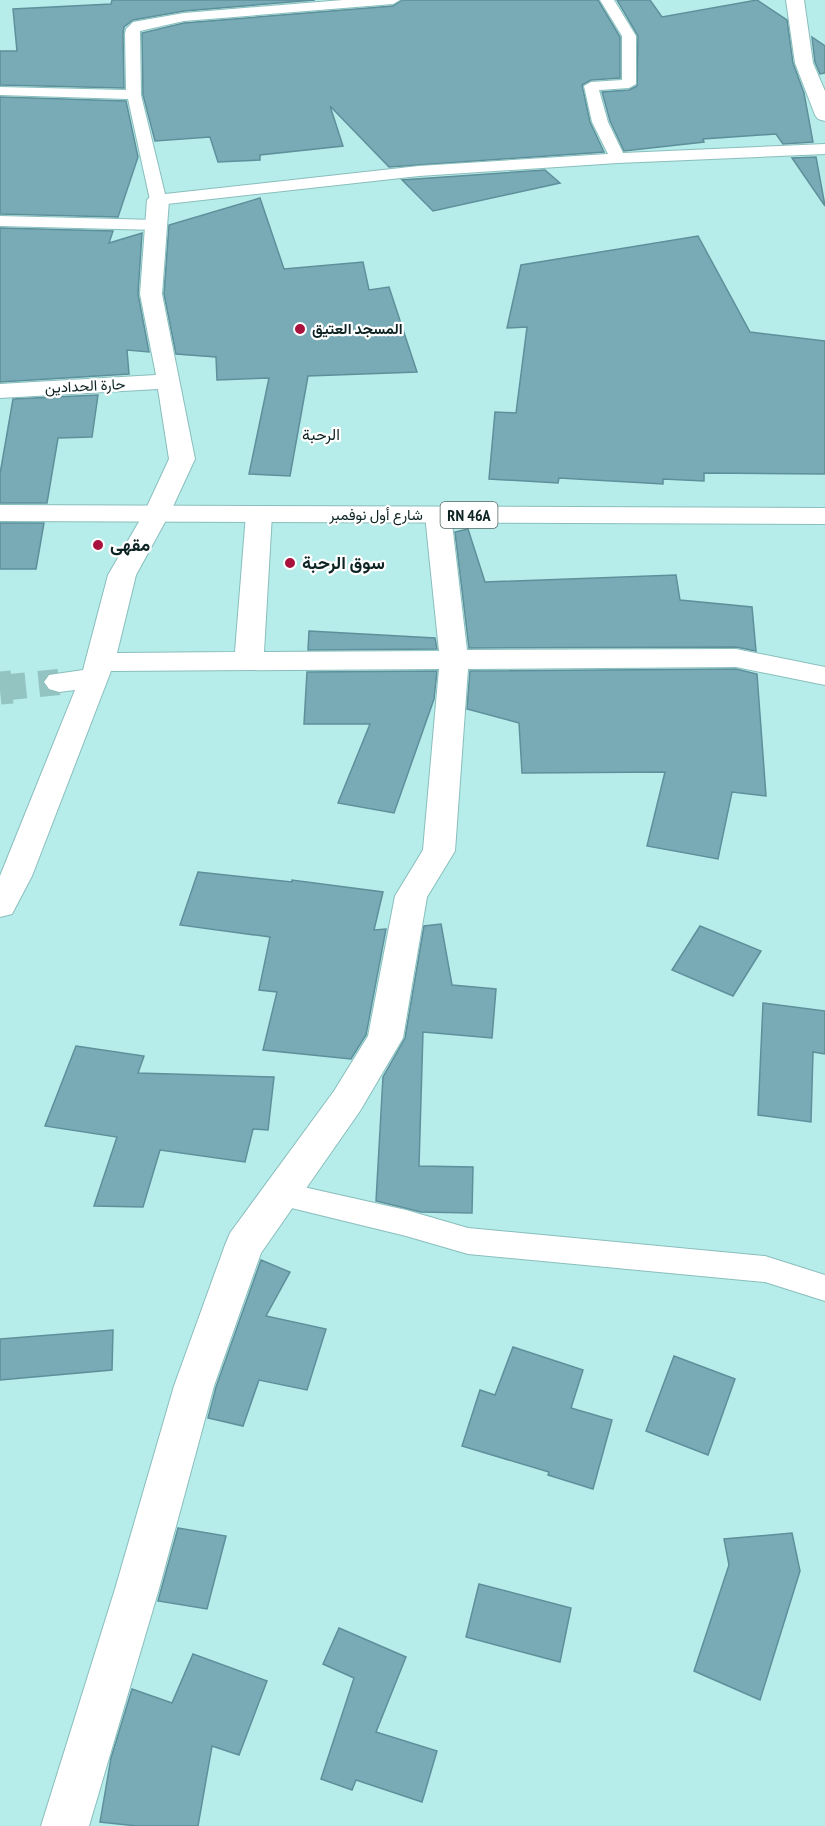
<svg xmlns="http://www.w3.org/2000/svg" width="825" height="1826" viewBox="0 0 825 1826" font-family="'PT Sans Narrow',Vazirmatn,sans-serif">
<style>
.building{fill:#79abb7;stroke:#5e909b;stroke-width:1.5}
.lines{fill:none;stroke-linecap:round;stroke-linejoin:round}
.minor-tunnel-far1{stroke:#94c4c2;stroke-width:26;stroke-dasharray:26 13;stroke-linecap:butt}
.minor-tunnel{stroke:#94c4c2;stroke-width:33;stroke-dasharray:33 16;stroke-linecap:butt}
.service-casing{stroke:#89bebd;stroke-width:2}
.minor-casing{stroke:#89bebd;stroke-width:2}
.primary-casing{stroke:#89bebd;stroke-width:2}
.service{fill:#fff;fill-rule:evenodd}
.minor{fill:#fff;fill-rule:evenodd}
.primary{fill:#fff;fill-rule:evenodd}
.poi-dot{fill:#a9123c;stroke:#fff;stroke-width:2}
.labels{text-anchor:middle;stroke-width:4.5;stroke-linejoin:round;paint-order:stroke}
.far-poi-label{font-size:15px;font-weight:bold;fill:#0e2424;stroke:#fff;text-anchor:start}
.far-street-label{font-size:15px;fill:#0e2424;stroke:#fff}
.far-neighbourhood-label{font-size:16px;fill:#0e2424;stroke:#fff}
.shield{fill:#fff;stroke:#566666;stroke-width:1.5}
.shield-label{font-size:16px;font-weight:bold;fill:#0e2424}
.poi-label{font-size:18px;font-weight:bold;fill:#0e2424;stroke:#fff;text-anchor:start}
</style>
<rect width="100%" height="100%" fill="#b6ecea"/>
<g class="building">
<path d="M112,0H315L184,11L133,20L124,27L123,34L124,88L0,85V51H17L13,9L111,4Z"/>
<path d="M402,0H598L620,37V78L591,80L582,85L590,122L604,152L389,167L330,106L343,146L260,155V160L218,162L210,137L155,141L143,95L142,33L184,23L393,6Z"/>
<path d="M617,0H650L662,17L757,0L787,20L793,63L804,93L813,142L783,144L776,134L703,139L704,142L624,151L610,121L602,92L629,90L637,86L638,36Z"/>
<path d="M812,37L825,46V73L820,74L815,62Z"/>
<path d="M0,97L126,101L138,157L118,217L0,214Z"/>
<path d="M816,157L825,206L792,158Z"/>
<path d="M545,170L560,183L433,211L402,180Z"/>
<path d="M260,198L284,269L363,262L369,290L389,287L417,372L308,376L290,476L249,474L269,378L217,380L216,357L176,354L164,294L169,225Z"/>
<path d="M0,228L113,231L109,243L142,233L138,294L149,352L127,350L129,374L0,382Z"/>
<path d="M698,236L750,332L825,341V474L704,473V481L663,479V484L559,478L558,483L489,479L495,412L516,413L527,327L507,328L521,265Z"/>
<path d="M98,395L92,437L58,438L47,503H0V474L13,399Z"/>
<path d="M0,523H44L36,569H0Z"/>
<path d="M468,529L485,582L676,575L680,600L752,607L756,651L736,647L469,648L455,532Z"/>
<path d="M309,631L435,638L437,649L308,650Z"/>
<path d="M736,669L757,674L766,796L732,792L718,859L647,846L665,772L522,773L519,723L467,709L470,671Z"/>
<path d="M437,671L434,699L394,813L338,803L370,724H304L307,672Z"/>
<path d="M198,872L292,882V880L383,892L374,930L386,929L366,1035L351,1059L263,1050L277,992L259,990L270,937L180,925Z"/>
<path d="M441,924L452,985L496,989L492,1038L423,1032L419,1166L473,1167L472,1213L421,1212L376,1201L383,1077L405,1038L424,926Z"/>
<path d="M700,926L761,951L733,996L672,970Z"/>
<path d="M763,1003L825,1011V1054L813,1052L811,1122L758,1115Z"/>
<path d="M76,1046L144,1056L138,1073L274,1077L268,1130L253,1129L245,1162L160,1150L143,1207L94,1206L117,1137L45,1126Z"/>
<path d="M261,1260L290,1272L266,1316L326,1329L307,1390L259,1380L243,1426L208,1418L216,1387Z"/>
<path d="M113,1330L112,1370L0,1380V1339Z"/>
<path d="M513,1347L583,1370L571,1408L612,1420L593,1489L548,1475L549,1472L462,1446L480,1390L495,1395Z"/>
<path d="M674,1356L735,1379L708,1455L646,1431Z"/>
<path d="M178,1528L226,1536L207,1609L158,1601Z"/>
<path d="M792,1533L800,1571L760,1700L694,1671L729,1565L724,1539Z"/>
<path d="M479,1584L571,1608L560,1662L466,1637Z"/>
<path d="M339,1628L406,1657L376,1732L437,1751L422,1802L356,1780L352,1790L321,1779L354,1678L323,1664Z"/>
<path d="M193,1654L267,1681L239,1755L212,1746L198,1826H137L100,1822L111,1758L132,1689L172,1703Z"/>
</g>
<g class="lines">
<path class="minor-tunnel-far1" d="M0,688L59,682"/>
<path class="minor-tunnel" d="M0,688L12,687"/>
<defs>
<g id="service">
<path d="M343,0H400L393,4L184,21L140,31L141,95L165,194L419,166L608,154L592,122L584,86L591,82L622,80V36L600,0H614L636,36V84L629,88L599,90L608,122L623,153L825,144V154L618,163L419,176L158,205L150,200L128,99L0,95V87L126,90L125,34L126,29L133,22L184,13Z"/>
<path d="M0,216L157,220L165,225L157,230L0,226Z"/>
<path d="M281,1182L406,1210L468,1228L765,1256L825,1275V1301L765,1282L468,1254L406,1236L271,1203L266,1194L271,1185Z"/>
</g>
<g id="minor">
<path d="M786,0H804L813,63L825,91V121L818,119L815,115L795,63Z"/>
<path d="M158,194L165,196L169,200L162,294L195,459L170,513L136,575L117,653L235,652L246,514L250,508L259,506L268,508L272,514L264,652L439,651L425,515L429,509L438,507L447,509L451,515L467,650L736,649L825,667V685L736,667L468,669L455,851L427,897L403,1038L360,1111L261,1253L214,1386L159,1589L89,1826H41L115,1589L174,1386L225,1245L230,1233L334,1091L368,1036L395,896L423,850L439,669L111,671L32,876L12,914L0,917V876L75,690L59,692L49,689L44,682L49,675L83,670L108,575L144,513L169,459L158,389L0,398V384L156,375L140,294L147,200L151,196Z"/>
</g>
<path id="primary" d="M0,505L825,508V524L0,521Z"/>
</defs>
<use href="#service" class="service-casing"/>
<use href="#minor" class="minor-casing"/>
<use href="#primary" class="primary-casing"/>
<use href="#service" class="service"/>
<use href="#minor" class="minor"/>
<use href="#primary" class="primary"/>
</g>
<g class="poi-dot">
<circle cx="300" cy="329" r="6"/>
<circle cx="98" cy="545" r="6"/>
<circle cx="290" cy="563" r="6"/>
</g>
<g class="labels">
<g class="far-poi-label">
<text x="312" y="334">المسجد العتيق</text>
</g>
<g class="far-street-label">
<text transform="translate(85 386) rotate(-3)" y="5">حارة الحدادين</text>
<text x="376" y="520">شارع أول نوفمبر</text>
</g>
<g class="far-neighbourhood-label">
<text x="321" y="440">الرحبة</text>
</g>
<rect class="shield" x="440.5" y="502" width="57" height="26" rx="4.5"/>
<g class="shield-label">
<text x="469" y="521">RN 46A</text>
</g>
<g class="poi-label">
<text x="110" y="551">مقهى</text>
<text x="302" y="569">سوق الرحبة</text>
</g>
</g>
</svg>
